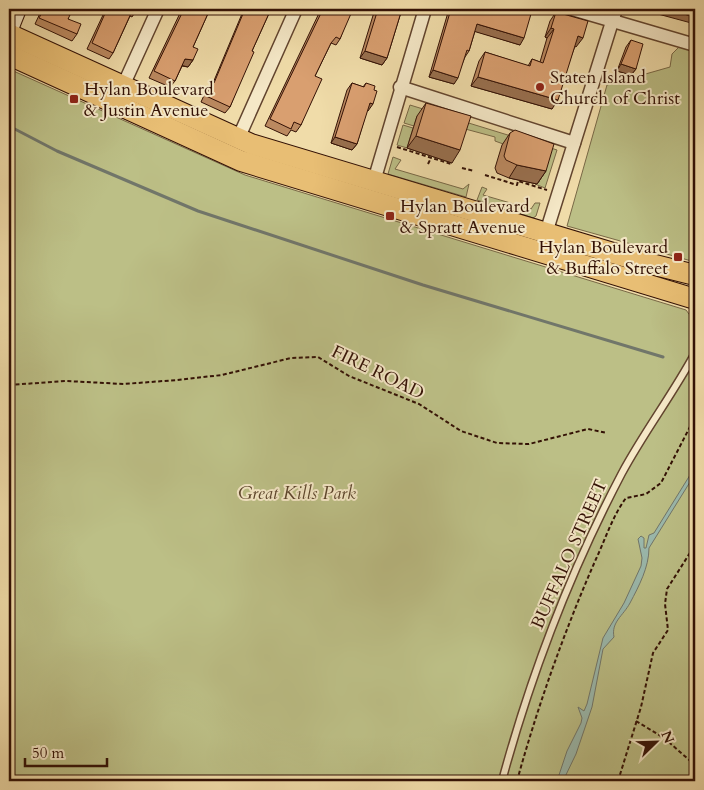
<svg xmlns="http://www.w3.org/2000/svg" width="704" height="790" viewBox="0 0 704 790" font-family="Cardo,serif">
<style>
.green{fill:#bcbf86;stroke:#786846}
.water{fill:#9bbaae;stroke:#71766a}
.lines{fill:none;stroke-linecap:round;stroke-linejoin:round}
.stream{stroke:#71766a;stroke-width:3}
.lane-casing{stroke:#62442e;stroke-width:9}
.street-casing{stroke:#62442e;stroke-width:15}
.secondary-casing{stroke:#331105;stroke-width:20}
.primary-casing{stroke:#331105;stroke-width:22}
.path{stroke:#331105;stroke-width:2;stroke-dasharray:4 2.5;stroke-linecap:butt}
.lane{stroke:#f5e8c7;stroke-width:6}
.street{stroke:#f5e8c7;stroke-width:12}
.secondary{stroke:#f5e8c7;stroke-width:18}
.primary{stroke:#e8be74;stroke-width:20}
.wall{fill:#bb8960;stroke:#331105}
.shaded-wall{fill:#986f4e;stroke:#331105}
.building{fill:#d99f70;stroke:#331105}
.poi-dot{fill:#8f2418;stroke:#f5e8c7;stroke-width:2}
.labels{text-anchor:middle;stroke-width:4;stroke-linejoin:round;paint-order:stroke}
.poi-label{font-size:18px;fill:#331105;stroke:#f5e8c7;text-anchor:start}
.street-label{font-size:18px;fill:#331105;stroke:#f5e8c7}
.park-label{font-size:18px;font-style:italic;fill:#5c452c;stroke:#f5e8c7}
</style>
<rect width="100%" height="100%" fill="#f0dca9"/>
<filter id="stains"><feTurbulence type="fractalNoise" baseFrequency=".004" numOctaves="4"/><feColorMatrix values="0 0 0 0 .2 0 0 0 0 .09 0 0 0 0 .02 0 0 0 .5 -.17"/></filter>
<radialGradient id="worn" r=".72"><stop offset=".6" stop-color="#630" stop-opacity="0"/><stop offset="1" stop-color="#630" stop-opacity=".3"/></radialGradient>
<g class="green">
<path d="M679,47L695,51V262L567,226L607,85L670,67L672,54Z"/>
<path d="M9,69L245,175L686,310L695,322V781H9Z"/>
<path d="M410,105L524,140L506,145L495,141V137L417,116L414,126L404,123Z"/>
<path d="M403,125L413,128L407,148L397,145Z"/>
<path d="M526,140L557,150L545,188L535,184L539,182L546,159Z"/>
<path d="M393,157L401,160L395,169L463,189L469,184L466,197L388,174Z"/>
<path d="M482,187L487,189L483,195L531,209L535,203H540L536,216L533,218L477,200Z"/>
</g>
<path class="water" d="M695,467V474L649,548C649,567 639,586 630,603C623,616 611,622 614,637L603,649L592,707L576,754L563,781H557L567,751L581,723L582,718L578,707L584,711L587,704L603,638L624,603L641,566L642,558L638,539L641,536L644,538V548H646L649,535L654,533Z"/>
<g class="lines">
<path class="stream" d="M9,126L57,151L198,211L423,285L663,357"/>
<defs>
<path id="lane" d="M502,781C531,674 570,572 622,473C644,432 673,394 695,353"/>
<g id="street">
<path d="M572,9L695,45"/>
<path d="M123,86L158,9"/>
<path d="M400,87L574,143"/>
<path d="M238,139L296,9"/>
<path d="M374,181L425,9"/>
<path d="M546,233L616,9"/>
</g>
<path id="secondary" d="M9,29L17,9"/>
<g id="primary">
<path d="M9,34L251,144L643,262L695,275"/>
<path d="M9,55L241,161L695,299"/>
</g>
</defs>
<use href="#lane" class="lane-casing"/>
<use href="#street" class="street-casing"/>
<use href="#secondary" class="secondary-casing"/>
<use href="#primary" class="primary-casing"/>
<g class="path">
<path d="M397,147L451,164"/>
<path d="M428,164L431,158"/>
<path d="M462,168L474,171"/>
<path d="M485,175L517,185L518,181L547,190"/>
<path d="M9,385L66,381L124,384L177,380L222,375L291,358L318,357L349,376L419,404L461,431L497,443L529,444L588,429L607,433"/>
<path d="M636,721L664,738L695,765"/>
<path d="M517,781C538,705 564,632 596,559C605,540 613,515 626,498L646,494L661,483L695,417"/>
<path d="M618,781L641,707L653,653L668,630L665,604L667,589L695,545"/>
</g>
<use href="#lane" class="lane"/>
<use href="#street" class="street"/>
<use href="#secondary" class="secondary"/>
<use href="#primary" class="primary"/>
</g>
<g class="wall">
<path d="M42,9H68L66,14L77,34L72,41L35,24Z"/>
<path d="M107,9H137L132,17L130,16L113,53L109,59L87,49L103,15Z"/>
<path d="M182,9H210L193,47V60L188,67L182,66L175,81L170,87L149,78Z"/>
<path d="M244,9H271L252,51L230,107L225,113L201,102L207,89L212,82L213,83Z"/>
<path d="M321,9H351L340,39L336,45L331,43L315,76L301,125L296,132L291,130L287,136L265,126Z"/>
<path d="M375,9H402L387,58L382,65L360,58Z"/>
<path d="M449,9H512L520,45L475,31L469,51L465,57L454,84L429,77Z"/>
<path d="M556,12L576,47L575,46L552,109L471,86L479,61L485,52L528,66L532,59L540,62L547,38L545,37L550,21Z"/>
<path d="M631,40L636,69L631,75L617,71L626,47Z"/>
<path d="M352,83L363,87L366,83L368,111L367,110L357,144L352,150L331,143L347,90Z"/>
<path d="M426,103L452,163L407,148L417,116Z"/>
<path d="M510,133L546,171L537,184L509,178L497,173L495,168L502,145Z"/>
</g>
<g class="shaded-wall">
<path d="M646,9H662L659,13Z"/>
<path d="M662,9H666L695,17V24L658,14Z"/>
<path d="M477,24L524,38L520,45L473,31Z"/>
<path d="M551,28L554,29L547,38L545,37Z"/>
<path d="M578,36L583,38L576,47L571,45Z"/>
<path d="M365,51L387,58L382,65L360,58Z"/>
<path d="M185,59L193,60L188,67L180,65Z"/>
<path d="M621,64L636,69L631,75L617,71Z"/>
<path d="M433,70L458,78L454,84L429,77Z"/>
<path d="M478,77L558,100L552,109L471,86Z"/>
<path d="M370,103L373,104L368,111L365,110Z"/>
<path d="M416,136L460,150L452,163L407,148Z"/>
<path d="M335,137L357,144L352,150L331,143Z"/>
<path d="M517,165L546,171L537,184L509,178Z"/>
</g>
<g class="building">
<path d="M44,9H68L66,14L70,15L68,19L81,24L77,34L39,18Z"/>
<path d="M107,9H137L136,10L133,9L113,53L92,43Z"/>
<path d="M184,9H210L193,47L198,49L193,60L185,59L175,81L154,71Z"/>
<path d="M245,9H271L252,51L254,52L230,107L206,96L212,82L214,83Z"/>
<path d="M323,9H353L340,39L336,37L331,43L315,76L322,79L301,125L294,122L291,129L270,119Z"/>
<path d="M378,9H402L387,58L365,51Z"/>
<path d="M451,9H512L531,14L524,38L477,24L469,51L467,50L458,78L433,70Z"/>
<path d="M666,9H695V17Z"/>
<path d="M556,12L588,21L583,38L578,36L558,100L478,77L485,52L530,66L532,59L543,63L554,29L551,28Z"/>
<path d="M631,40L643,44L636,69L621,64Z"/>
<path d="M352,83L364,87L366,83L375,86L374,90L377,91L373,104L370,103L357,144L335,137Z"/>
<path d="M426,103L471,116L460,150L416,136Z"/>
<path d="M515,130L554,144L546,171L517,165L506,160L504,156L510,133Z"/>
</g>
<g class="poi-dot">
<circle cx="540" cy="87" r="5"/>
<rect x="69" y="94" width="10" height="10" rx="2.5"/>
<rect x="385" y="211" width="10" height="10" rx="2.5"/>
<rect x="673" y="252" width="10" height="10" rx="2.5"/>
</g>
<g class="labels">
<g class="poi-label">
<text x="550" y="83">Staten Island<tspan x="550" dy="21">Church of Christ</tspan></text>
<text x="84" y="95">Hylan Boulevard<tspan x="84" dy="21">&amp; Justin Avenue</tspan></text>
<text x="400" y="212">Hylan Boulevard<tspan x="400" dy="21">&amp; Spratt Avenue</tspan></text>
<text x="668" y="253" text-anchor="end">Hylan Boulevard<tspan x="668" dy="21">&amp; Buffalo Street</tspan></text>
</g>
<g class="street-label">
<text transform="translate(378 372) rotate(26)" y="6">FIRE ROAD</text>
<text transform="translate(569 554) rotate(-66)" y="6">BUFFALO STREET</text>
</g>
<g class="park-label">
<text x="297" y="499">Great Kills Park</text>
</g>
</g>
<rect width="704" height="790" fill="none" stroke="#f0dca9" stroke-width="30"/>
<rect x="10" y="10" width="684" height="770" fill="none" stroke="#331105" stroke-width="2.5"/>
<rect x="15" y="15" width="674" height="760" fill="none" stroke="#331105"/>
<g transform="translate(656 742) rotate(67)" stroke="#f5e8c7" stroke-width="4" paint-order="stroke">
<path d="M0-4L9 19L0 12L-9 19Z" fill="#331105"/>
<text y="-8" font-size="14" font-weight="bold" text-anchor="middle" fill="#331105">N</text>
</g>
<path d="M25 758v8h82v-8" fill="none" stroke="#331105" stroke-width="2.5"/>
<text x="32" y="758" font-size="15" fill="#331105" stroke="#f5e8c7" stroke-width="4" paint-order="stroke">50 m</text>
<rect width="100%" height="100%" filter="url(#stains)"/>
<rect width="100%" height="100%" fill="url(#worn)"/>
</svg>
